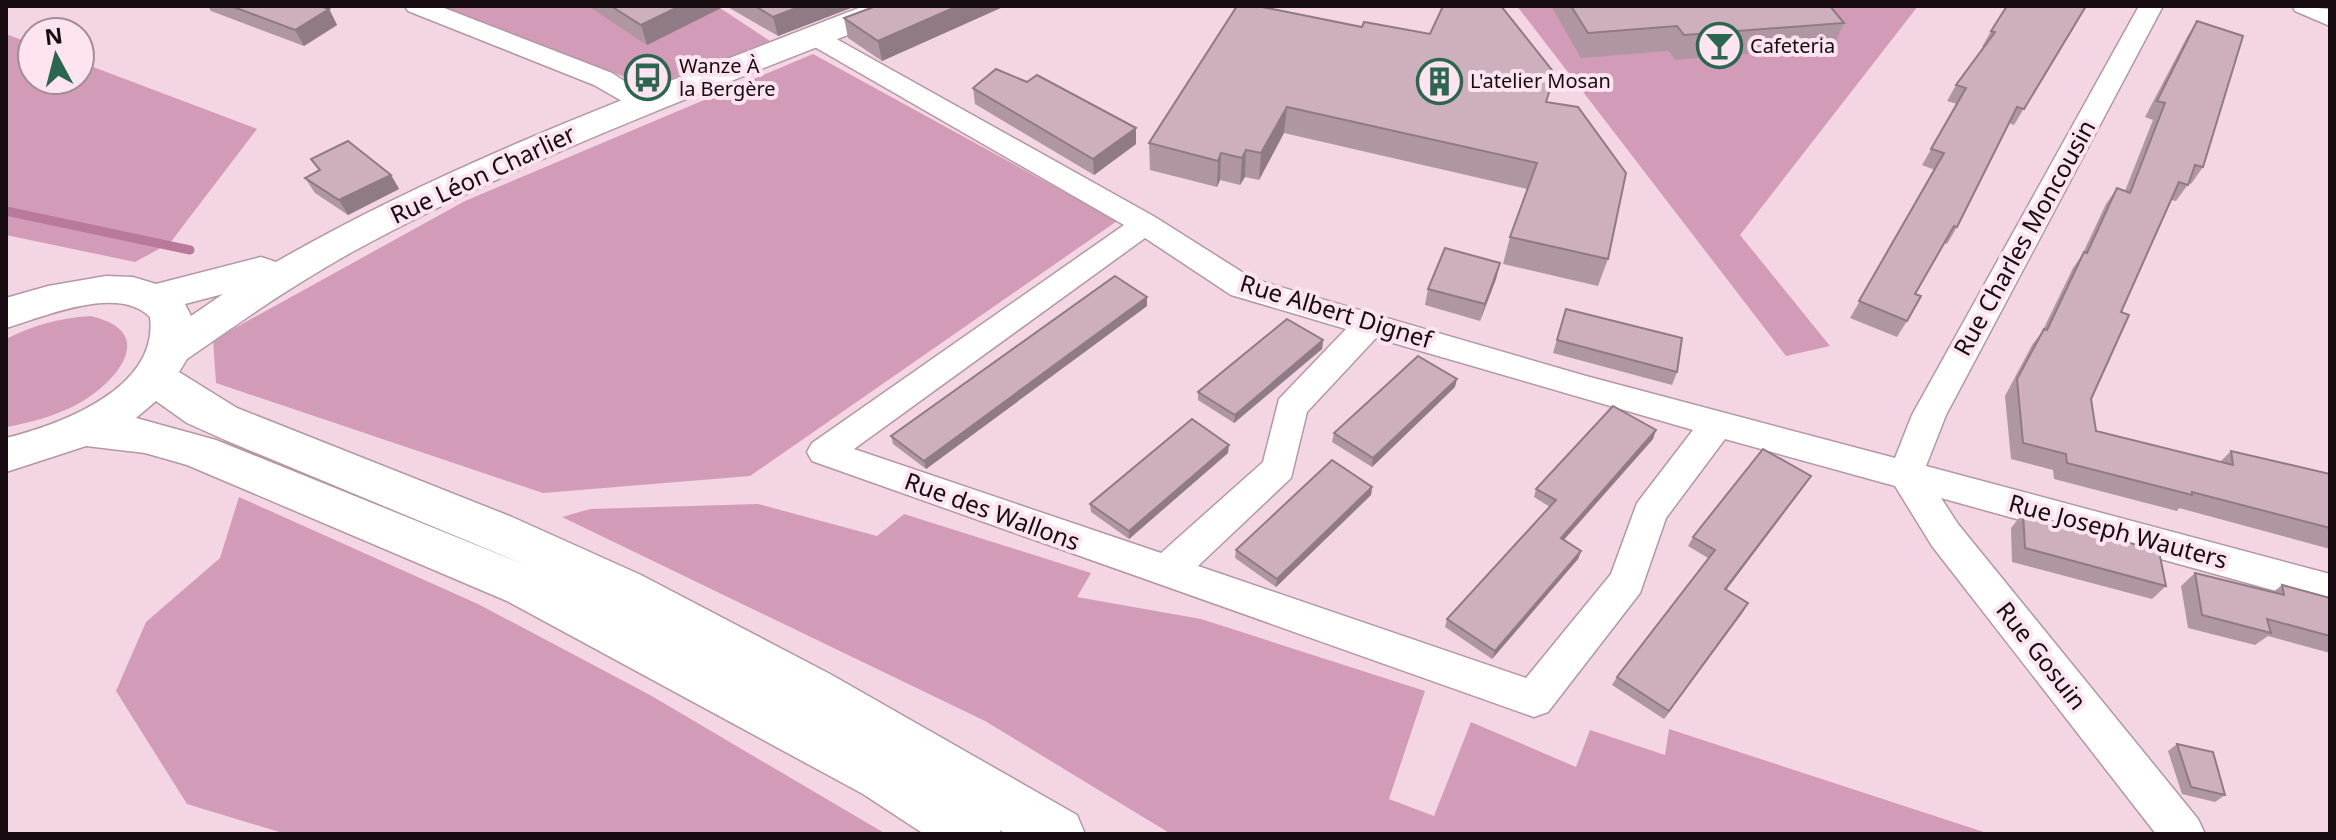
<svg xmlns="http://www.w3.org/2000/svg" width="2336" height="840" viewBox="0 0 2336 840" font-family="'Noto Sans',sans-serif">
<style>
.green{fill:#d29cb8}
.lines{fill:none;stroke-linecap:round;stroke-linejoin:round}
.stream{stroke:#b8799b;stroke-width:9}
.street-casing{stroke:#b497a5;stroke-width:3}
.secondary-casing{stroke:#b497a5;stroke-width:3}
.street{fill:#fff;fill-rule:evenodd}
.secondary{fill:#fff;fill-rule:evenodd}
.wall{fill:#b096a3}
.shaded-wall{fill:#907a85}
.building{fill:#cdafbe;stroke:#907a85;stroke-width:2}
.labels{text-anchor:middle;stroke-width:8;stroke-linejoin:round;paint-order:stroke}
.far-poi-label{font-size:20px;fill:#150b10;stroke:#fde4f0;text-anchor:start}
.street-label{font-size:24px;fill:#150b10;stroke:#fde4f0}
</style>
<rect width="100%" height="100%" fill="#f3d5e4"/>
<g class="green">
<path d="M439,6H717L770,41L651,87Z"/>
<path d="M1517,6H1918L1740,235L1830,346L1786,356Z"/>
<path d="M6,34L32,44V80H80V62L257,129L170,243L135,262L6,235Z"/>
<path d="M813,54L1117,221L750,476L543,493L216,383L213,340L465,201Z"/>
<path d="M90,316C163,332 113,387 72,407C51,417 29,423 6,427V339C34,325 60,318 90,316Z"/>
<path d="M239,497L478,604L650,695L886,834H286L187,804L116,691L146,622L220,558Z"/>
<path d="M758,504L877,536L904,514L1091,573L1077,597L1201,619L1425,691L1389,799L1434,816L1471,722L1576,767L1590,730L1665,755L1669,729L1990,834H1171L985,721L562,517L590,509Z"/>
</g>
<g class="lines">
<path class="stream" d="M6,211L190,250"/>
<defs>
<g id="street">
<path d="M405,6H439L612,73L656,102L652,108H634L594,85L408,11Z"/>
<path d="M2139,6H2163L1946,415L1926,466L2330,574V606L1941,498L1958,524L2198,819L2205,834H2156L1932,546L1895,486L1725,439L1666,518L1640,593L1548,712L1534,717L812,461L807,452L812,443L1124,225L806,42L802,37L806,32H824L1155,217L1253,279L1586,376L1895,458L1912,415ZM1145,238L1231,295L1346,329L1279,399L1263,462L1161,553L854,449ZM1376,338L1693,430L1637,503L1611,574L1526,678L1198,566L1291,478L1307,412Z"/>
<path d="M2292,6L2330,9V26L2295,11Z"/>
</g>
<path id="secondary" d="M864,6H908L903,13C718,87 530,155 354,251C296,283 241,321 187,359L179,372L237,408L512,517L641,575L830,674L1077,815L1085,834H1006L1000,830L1001,834H924L863,794L507,601L187,465L145,453L86,446L6,472V438C62,424 159,388 150,317C118,284 43,317 6,328V298L48,286L106,276L133,277L156,284L261,257L276,262C462,155 665,84 864,6ZM223,294L191,316L185,304ZM156,401L187,423L225,440L528,566L216,440L136,418Z"/>
</defs>
<use href="#street" class="street-casing"/>
<use href="#secondary" class="secondary-casing"/>
<use href="#street" class="street"/>
<use href="#secondary" class="secondary"/>
</g>
<g class="wall">
<path d="M208,6H320L329,9L337,25L304,46L211,11Z"/>
<path d="M588,6H725L647,45Z"/>
<path d="M726,6H856L778,36Z"/>
<path d="M876,6H1005L882,61L848,38L844,18Z"/>
<path d="M1551,6H1830L1844,23L1833,47L1675,60L1669,51L1581,58Z"/>
<path d="M2086,6L2014,125L2009,123L1957,227L1947,244L1944,243L1915,294L1907,321L1897,337L1850,318L1935,170L1922,165L1957,104L1947,101L1956,85L1984,47H1982L1991,31Z"/>
<path d="M2197,21L2203,167L2191,184L2189,183L2176,201L2171,200L2121,312L2091,399L2096,431L2220,462L2231,451L2330,474V549L2179,508L2177,511L2054,479L2053,470L2011,459L2005,396L2032,345L2042,332L2073,268L2082,255L2106,204L2117,188L2125,191L2153,120L2145,117L2187,37Z"/>
<path d="M1362,27L1548,102L1608,259L1598,286L1503,264L1510,237L1527,189L1284,133L1259,180L1245,177L1240,185L1220,180L1217,187L1150,170L1149,143Z"/>
<path d="M1027,82L1136,128V144L1094,175L975,104L973,88Z"/>
<path d="M311,159L391,175L399,189L348,215L315,193L305,178L319,170Z"/>
<path d="M1500,263L1496,279L1480,321L1425,305L1428,289Z"/>
<path d="M1147,297V306L926,469L893,444L891,436Z"/>
<path d="M1566,309L1677,372L1672,385L1553,353Z"/>
<path d="M1323,340L1322,349L1234,423L1198,400V392Z"/>
<path d="M1455,387L1372,467L1332,442L1334,433Z"/>
<path d="M1653,439L1564,540L1581,551L1578,559L1492,659L1445,627L1447,619L1550,507L1534,497L1536,489Z"/>
<path d="M1228,453L1129,539L1091,512L1090,504Z"/>
<path d="M1805,485L1726,590L1748,603L1664,719L1612,685L1617,677L1708,558L1688,546L1693,537Z"/>
<path d="M1372,487L1371,495L1276,587L1235,558L1236,550Z"/>
<path d="M2023,513L2166,586L2152,599L2012,562L2011,528Z"/>
<path d="M2195,573L2273,592L2282,585L2330,598V653L2268,636L2255,645L2188,628L2181,586Z"/>
<path d="M2177,744L2225,795L2215,802L2182,794L2168,751Z"/>
</g>
<g class="shaded-wall">
<path d="M680,6H725L647,45L641,25Z"/>
<path d="M801,6H856L778,36L773,17Z"/>
<path d="M958,6H1005L882,61L878,41Z"/>
<path d="M329,9L337,25L304,46L295,30Z"/>
<path d="M1287,107L1284,133L1259,180L1261,153Z"/>
<path d="M1136,128V144L1094,175L1093,159Z"/>
<path d="M1246,150L1245,177L1240,185L1242,158Z"/>
<path d="M1221,153L1220,180L1217,187L1218,161Z"/>
<path d="M391,175L399,189L348,215L339,200Z"/>
<path d="M1500,263L1496,279L1480,321L1485,304Z"/>
<path d="M1147,297V306L926,469L924,461Z"/>
<path d="M1323,340L1322,349L1234,423L1235,415Z"/>
<path d="M1457,379L1455,387L1372,467L1373,458Z"/>
<path d="M1656,430L1653,439L1558,546L1561,538Z"/>
<path d="M1229,445L1228,453L1129,539V531Z"/>
<path d="M1811,476L1805,485L1720,598L1725,589Z"/>
<path d="M1372,487L1371,495L1276,587L1277,579Z"/>
<path d="M1581,551L1578,559L1492,659L1495,651Z"/>
<path d="M1748,603L1743,612L1664,719L1669,711Z"/>
</g>
<g class="building">
<path d="M231,6H320L329,9L295,30Z"/>
<path d="M611,6H680L641,25Z"/>
<path d="M755,6H801L773,17Z"/>
<path d="M876,6H958L878,41L844,18Z"/>
<path d="M1237,6H1257L1362,27L1364,22L1430,34L1443,6H1501L1555,74L1546,102L1578,107L1626,173L1608,259L1510,237L1537,163L1287,107L1261,153L1246,150L1242,158L1221,153L1218,161L1149,143Z"/>
<path d="M1571,6H1830L1844,23L1684,35L1677,26L1588,33Z"/>
<path d="M2007,6H2086L2024,109L2017,107L1957,227L1954,226L1915,294L1921,296L1907,321L1859,301L1944,153L1931,149L1966,88L1956,85L1995,32L1991,31Z"/>
<path d="M2197,21L2243,36L2203,167L2195,165L2188,185L2179,182L2121,312L2129,315L2091,399L2096,431L2233,465L2231,451L2330,474V528L2192,492V495L2067,463L2066,454L2023,443L2017,379L2044,329L2047,330L2084,252L2087,253L2117,188L2130,193L2165,103L2157,101Z"/>
<path d="M996,69L1027,82L1037,75L1136,128L1093,159L973,88Z"/>
<path d="M348,141L391,175L339,200L305,178L320,170L311,159Z"/>
<path d="M1445,248L1500,263L1485,304L1428,289Z"/>
<path d="M1115,276L1147,297L924,461L891,436Z"/>
<path d="M1566,309L1682,338L1677,372L1557,340Z"/>
<path d="M1287,319L1323,340L1235,415L1198,392Z"/>
<path d="M1418,356L1457,379L1373,458L1334,433Z"/>
<path d="M1613,406L1656,430L1561,538L1581,551L1495,651L1447,619L1556,500L1536,489Z"/>
<path d="M1192,419L1229,445L1129,531L1090,504Z"/>
<path d="M1763,449L1811,476L1725,589L1748,603L1669,711L1617,677L1715,550L1693,537Z"/>
<path d="M1332,460L1372,487L1277,579L1236,550Z"/>
<path d="M2023,513L2159,551L2166,586L2025,548Z"/>
<path d="M2195,573L2284,595L2282,585L2330,598V636L2267,619L2271,633L2202,615Z"/>
<path d="M2177,744L2213,752L2225,795L2191,787Z"/>
</g>
<defs>
<symbol id="bar-ring" viewBox="-11 -11 22 22"><circle r="9.5" fill="#fde4f0" stroke="#2a6650" stroke-width="1.5"/><path d="M-6-5H6L.8 .8V4.5H3.5V6h-7V4.5H-.8V.8Z" fill="#2a6650"/></symbol>
<symbol id="bus-ring" viewBox="-11 -11 22 22"><circle r="9.5" fill="#fde4f0" stroke="#2a6650" stroke-width="1.5"/><path d="M-5-6H5V4H4V6H2V4H-2V6H-4V4H-5ZM-3.5-4V0h7V-4ZM-3.5 1.2v1.5H-2V1.2ZM2 1.2v1.5H3.5V1.2Z" fill="#2a6650"/></symbol>
<symbol id="building-ring" viewBox="-11 -11 22 22"><circle r="9.5" fill="#fde4f0" stroke="#2a6650" stroke-width="1.5"/><path d="M-4-6H4V6H1V3H-1V6H-4ZM-2.5-4.3h1.7v1.8h-1.7ZM.8-4.3h1.7v1.8H.8ZM-2.5-1h1.7V.8h-1.7ZM.8-1h1.7V.8H.8Z" fill="#2a6650"/></symbol>
</defs>
<g fill-rule="evenodd">
<use href="#bar-ring" x="1694" y="20" width="51" height="51"/>
<use href="#bus-ring" x="622" y="52" width="51" height="51"/>
<use href="#building-ring" x="1414" y="56" width="51" height="51"/>
</g>
<g class="labels">
<g class="far-poi-label">
<text x="1750" y="53">Cafeteria</text>
<text x="679" y="73">Wanze À<tspan x="679" dy="23">la Bergère</tspan></text>
<text x="1470" y="88">L'atelier Mosan</text>
</g>
<g class="street-label">
<text transform="translate(483 175) rotate(-25)" y="8">Rue Léon Charlier</text>
<text transform="translate(2025 238) rotate(-61)" y="8">Rue Charles Moncousin</text>
<text transform="translate(1336 312) rotate(17)" y="8">Rue Albert Dignef</text>
<text transform="translate(992 512) rotate(20)" y="8">Rue des Wallons</text>
<text transform="translate(2118 532) rotate(15)" y="8">Rue Joseph Wauters</text>
<text transform="translate(2041 656) rotate(52)" y="8">Rue Gosuin</text>
</g>
</g>
<rect width="2336" height="840" fill="none" stroke="#150b10" stroke-width="16"/>
<g transform="translate(56 56) rotate(353)"><circle r="38" fill="#fde4f0" stroke="#a08d96" stroke-width="2"/>
<path d="M0-6L14 30L0 20L-14 30Z" fill="#2a6650"/>
<text y="-12" font-size="22" font-weight="bold" text-anchor="middle" fill="#150b10">N</text>
</g>
</svg>
